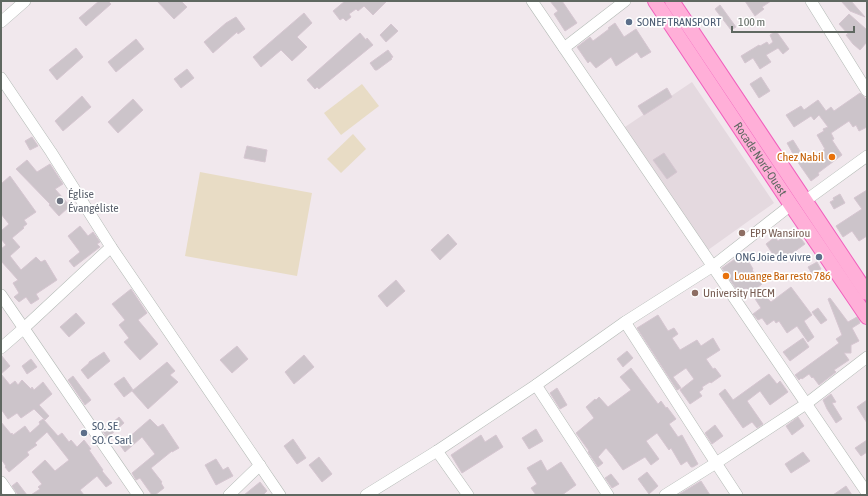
<svg xmlns="http://www.w3.org/2000/svg" width="868" height="496" viewBox="0 0 868 496" font-family="'Asap Condensed',sans-serif">
<style>
.education{fill:#e4d9df}
.green{fill:#e8dcc5}
.building{fill:#ccc4ca;stroke:#d6c6d1}
.lines{fill:none;stroke-linecap:round;stroke-linejoin:round}
.minor-casing{stroke:#b3bab5;stroke-width:12}
.major-casing{stroke:#f260bd;stroke-width:16}
.minor{stroke:#fff;stroke-width:11}
.major{stroke:#ffafd8;stroke-width:14}
.service-dot{fill:#5c6f8a;stroke:#fff;stroke-width:1.5}
.food-dot{fill:#e8710a;stroke:#fff;stroke-width:1.5}
.worship-dot{fill:#6b7280;stroke:#fff;stroke-width:1.5}
.education-dot{fill:#8d6e63;stroke:#fff;stroke-width:1.5}
.labels{text-anchor:middle;stroke-width:3.5;stroke-linejoin:round;paint-order:stroke}
.service-label{font-size:12px;fill:#4e5e75;stroke:#fff;text-anchor:start}
.food-label{font-size:12px;fill:#c56008;stroke:#fff;text-anchor:end}
.street-label{font-size:12px;fill:#5f6861;stroke:#fff}
.worship-label{font-size:12px;fill:#5b616d;stroke:#fff;text-anchor:start}
.education-label{font-size:12px;fill:#785e54;stroke:#fff;text-anchor:start}
</style>
<rect width="100%" height="100%" fill="#f1e8ed"/>
<path class="education" d="M692,82L774,203L708,250L622,129Z"/>
<g class="green">
<path d="M362,84L379,106L341,135L324,113Z"/>
<path d="M353,134L366,149L341,173L327,159Z"/>
<path d="M200,172L312,193L297,276L185,256Z"/>
</g>
<g class="building">
<path d="M99,1H108L111,4L86,26L79,18Z"/>
<path d="M157,1H181L187,7L174,19Z"/>
<path d="M345,1H387L373,15L364,6L358,11L356,9L349,14L351,17L346,21L343,18L340,20L333,11Z"/>
<path d="M550,1H562L577,23L565,31L554,14L558,11Z"/>
<path d="M745,1H771L762,7L764,9L755,16Z"/>
<path d="M841,1H851L865,17L850,11Z"/>
<path d="M720,5L736,27L731,30L715,9Z"/>
<path d="M304,13L312,23L297,37L307,47L292,61L281,50L261,67L253,57Z"/>
<path d="M849,14L867,30V42L860,50L853,44L846,35L848,34L839,24Z"/>
<path d="M236,17L245,29L238,34L237,32L213,53L204,42L226,23Z"/>
<path d="M615,23L624,37L636,29L651,52L641,58L637,52L616,66L611,57L596,68L590,61L588,63L577,47L590,37L593,41L609,29L608,28Z"/>
<path d="M391,24L398,31L386,42L380,35Z"/>
<path d="M776,31L789,49L783,54L778,48L766,55L771,62L760,69L753,58L745,63L741,56L759,45L760,46L767,42L769,45L773,42L770,35Z"/>
<path d="M360,33L366,40L367,38L373,45L319,89L317,87L315,89L307,80Z"/>
<path d="M136,39L144,49L116,72L108,62Z"/>
<path d="M76,48L83,57L57,80L49,70Z"/>
<path d="M388,50L393,57L391,58L392,59L377,70H375L370,63Z"/>
<path d="M187,69L194,78L181,88L174,79Z"/>
<path d="M761,77L770,91L759,98L750,84Z"/>
<path d="M667,88L672,97L644,115L638,106Z"/>
<path d="M860,93L867,100V127L859,131L856,125L853,127L849,121L831,133L834,139L832,140L842,155L818,173L819,175L811,181L797,161L787,143L793,140L803,156L805,155L809,160L825,149L817,135L824,131L823,129L828,127L819,115L814,120L811,116L794,127L786,115L801,106L804,110L818,100L826,111L831,107L834,111Z"/>
<path d="M82,96L91,107L63,131L55,121Z"/>
<path d="M133,99L143,110L118,133L108,122Z"/>
<path d="M32,137L38,146L30,150L25,141Z"/>
<path d="M247,146L267,150L265,162L244,158Z"/>
<path d="M664,153L677,172L667,179L653,160Z"/>
<path d="M27,160L37,172L50,164L63,184L55,189L70,206L59,216L49,205L50,204L16,169Z"/>
<path d="M10,176L36,212L24,220L27,224L23,227L24,228L12,238L20,247L10,256L21,270L36,257L41,262L45,260L57,280L36,294L39,299L31,304L26,297L19,302L14,297L19,293L13,283L18,280L1,261V249L6,245L1,239V231L9,224L1,214V184Z"/>
<path d="M867,190V236L859,241L852,231L843,237L836,226L862,209L854,198Z"/>
<path d="M840,194L845,203L834,209L830,202L834,200L833,198Z"/>
<path d="M80,226L88,236L93,232L100,242L97,244L100,247L74,267L69,261L80,252L68,236Z"/>
<path d="M796,232L805,244L779,263L766,244L775,237L778,241L782,238L783,240Z"/>
<path d="M448,234L457,244L440,260L431,250Z"/>
<path d="M746,257L753,269L752,270L762,284L757,288L771,302L791,287L812,315L804,321L814,337L808,342L797,326L787,333L779,321L776,323L774,320L767,325L762,318L758,320L753,314L761,308L750,291L749,292L746,288L739,293L722,268L735,259L737,263Z"/>
<path d="M817,262L821,269L812,274L808,267Z"/>
<path d="M396,280L405,291L387,307L378,296Z"/>
<path d="M131,289L147,313L138,320L158,344L140,360L124,342L129,338L119,325L125,320L112,304Z"/>
<path d="M830,298L848,322L857,317L859,320L860,323L852,328L859,341L851,345V353H844L849,360L834,370L836,372L819,385L813,377L812,378L809,374L802,379L801,378L799,380L795,375L839,343L836,339L842,335L828,299Z"/>
<path d="M818,308L827,320L821,324L812,312Z"/>
<path d="M76,313L85,323L69,337L60,327Z"/>
<path d="M658,315L668,331L674,328L678,334L672,338L680,350L697,340L701,346L713,338L720,350L706,359L713,369L715,368L721,376L711,383L710,382L702,387L703,389L699,392L702,396L690,404L680,390L694,379L686,368L673,377L681,388L677,390L637,328Z"/>
<path d="M803,338L809,347L790,361L783,352Z"/>
<path d="M237,346L248,359L232,373L220,360Z"/>
<path d="M627,351L633,358L623,367L617,359Z"/>
<path d="M104,352L110,361L88,379L81,370L89,363V362Z"/>
<path d="M1,355L10,366L1,374L10,385L15,381L18,385L22,380L31,389L32,387L34,390L43,382L52,394L39,405L49,416L45,420L34,409L21,418L17,413L8,419L1,409Z"/>
<path d="M304,355L314,367L294,384L285,372Z"/>
<path d="M31,359L37,367L27,374L22,366Z"/>
<path d="M167,362L175,371L170,375L178,382L148,409L132,391Z"/>
<path d="M631,368L658,404L661,401L666,408L667,407L676,419L669,424L678,437L682,435L698,464L693,467H691L687,461L681,465L671,448L669,450L657,433L646,441L659,459L651,465L645,457L623,470L612,455L606,448L598,457L603,463L598,467L588,452L589,451L576,433L594,418L586,407L595,399L596,400L599,397L608,407L631,390L620,377Z"/>
<path d="M769,374L777,384L780,381L788,392L770,405L760,391L747,401L763,424L757,428L752,422L743,428L719,394L725,389L733,400Z"/>
<path d="M73,376L91,400L85,405L68,380Z"/>
<path d="M124,377L133,390L124,397L114,384Z"/>
<path d="M557,388L567,405L560,409L550,393Z"/>
<path d="M831,394L836,402L832,403L842,419L836,423L827,409L823,400Z"/>
<path d="M867,400V423L857,407Z"/>
<path d="M119,417L124,423L107,438L103,431Z"/>
<path d="M798,417L804,426L792,435L786,426Z"/>
<path d="M43,419L58,436L62,433L69,442L71,440L77,447L84,440L91,449L89,450L103,470L102,471L112,483L106,487L97,476L80,490L84,495H31L40,489L38,487L42,484L32,472L45,460L55,471L69,460L47,432L35,443L37,445L27,452L29,455L9,472L5,467L6,466L1,459V422L11,434L12,433L13,435L25,426L30,433L40,424L39,422Z"/>
<path d="M150,419L158,427L163,424L179,448L172,452V451L151,468L162,482L161,483L164,488L155,495H152L140,478L136,480L132,473L155,454L142,437L125,452L120,445Z"/>
<path d="M715,425L723,436L712,444L705,433Z"/>
<path d="M536,429L543,441L529,449L522,438Z"/>
<path d="M481,435L485,442L496,435L503,447L462,473L451,455Z"/>
<path d="M293,439L306,458L297,464L284,446Z"/>
<path d="M867,440V452L861,456L855,448Z"/>
<path d="M803,452L810,461L791,473L785,464Z"/>
<path d="M319,457L332,474L322,482L309,465Z"/>
<path d="M216,459L223,470L228,467L233,476L216,485L205,465Z"/>
<path d="M541,460L547,471L561,462L576,485L562,495H536L531,488L537,484L527,468Z"/>
<path d="M647,472L658,486L649,494L638,479Z"/>
<path d="M611,474L619,484L612,488L605,478Z"/>
<path d="M701,481L710,495H678Z"/>
<path d="M17,482L27,495H18L12,486Z"/>
<path d="M260,482L267,491L263,495H244Z"/>
<path d="M846,486L852,495H833Z"/>
</g>
<g class="lines">
<defs>
<g id="minor">
<path d="M532,1L867,493"/>
<path d="M811,1L867,91"/>
<path d="M1,22L25,1"/>
<path d="M564,48L625,1"/>
<path d="M1,78L51,152L111,247L280,495"/>
<path d="M805,201L867,156"/>
<path d="M1,295L138,495"/>
<path d="M625,322L716,463L737,495"/>
<path d="M1,348L24,328L111,247"/>
<path d="M536,385L608,495"/>
<path d="M437,451L468,495"/>
<path d="M1,482L10,495"/>
<path d="M229,495L260,465"/>
<path d="M366,495L437,451L536,385L625,322L713,266L791,205"/>
<path d="M665,495L716,463L806,404L867,357"/>
</g>
<g id="major">
<path id="s1" d="M655,1L791,205L867,317"/>
<path d="M672,1L867,293"/>
</g>
</defs>
<use href="#minor" class="minor-casing"/>
<use href="#major" class="major-casing"/>
<use href="#minor" class="minor"/>
<use href="#major" class="major"/>
</g>
<g class="service-dot">
<circle cx="629" cy="22" r="4"/>
<circle cx="819" cy="257" r="4"/>
<circle cx="84" cy="433" r="4"/>
</g>
<g class="food-dot">
<circle cx="832" cy="157" r="4"/>
<circle cx="726" cy="276" r="4"/>
</g>
<circle class="worship-dot" cx="60" cy="201" r="4"/>
<g class="education-dot">
<circle cx="742" cy="233" r="4"/>
<circle cx="695" cy="293" r="4"/>
</g>
<g class="labels">
<g class="service-label">
<text x="637" y="26">SONEF TRANSPORT</text>
<text x="811" y="261" text-anchor="end">ONG Joie de vivre</text>
<text x="92" y="430">SO. SE.<tspan x="92" dy="14">SO. C Sarl</tspan></text>
</g>
<g class="food-label">
<text x="824" y="161">Chez Nabil</text>
<text x="734" y="280" text-anchor="start">Louange Bar resto 786</text>
</g>
<g class="street-label">
<text dy="4" stroke="none"><textPath href="#s1" startOffset="190">Rocade Nord-Ouest</textPath></text>
</g>
<g class="worship-label">
<text x="68" y="198">Église<tspan x="68" dy="14">Évangéliste</tspan></text>
</g>
<g class="education-label">
<text x="750" y="237">EPP Wansirou</text>
<text x="703" y="297">University HECM</text>
</g>
</g>
<rect width="868" height="496" fill="none" stroke="#5f6861" stroke-width="4"/>
<path d="M732 26v6h122v-6" fill="none" stroke="#5f6861" stroke-width="2"/>
<text x="738" y="26" font-size="12" fill="#5f6861" stroke="#ffffff" stroke-width="3" paint-order="stroke">100 m</text>
</svg>
